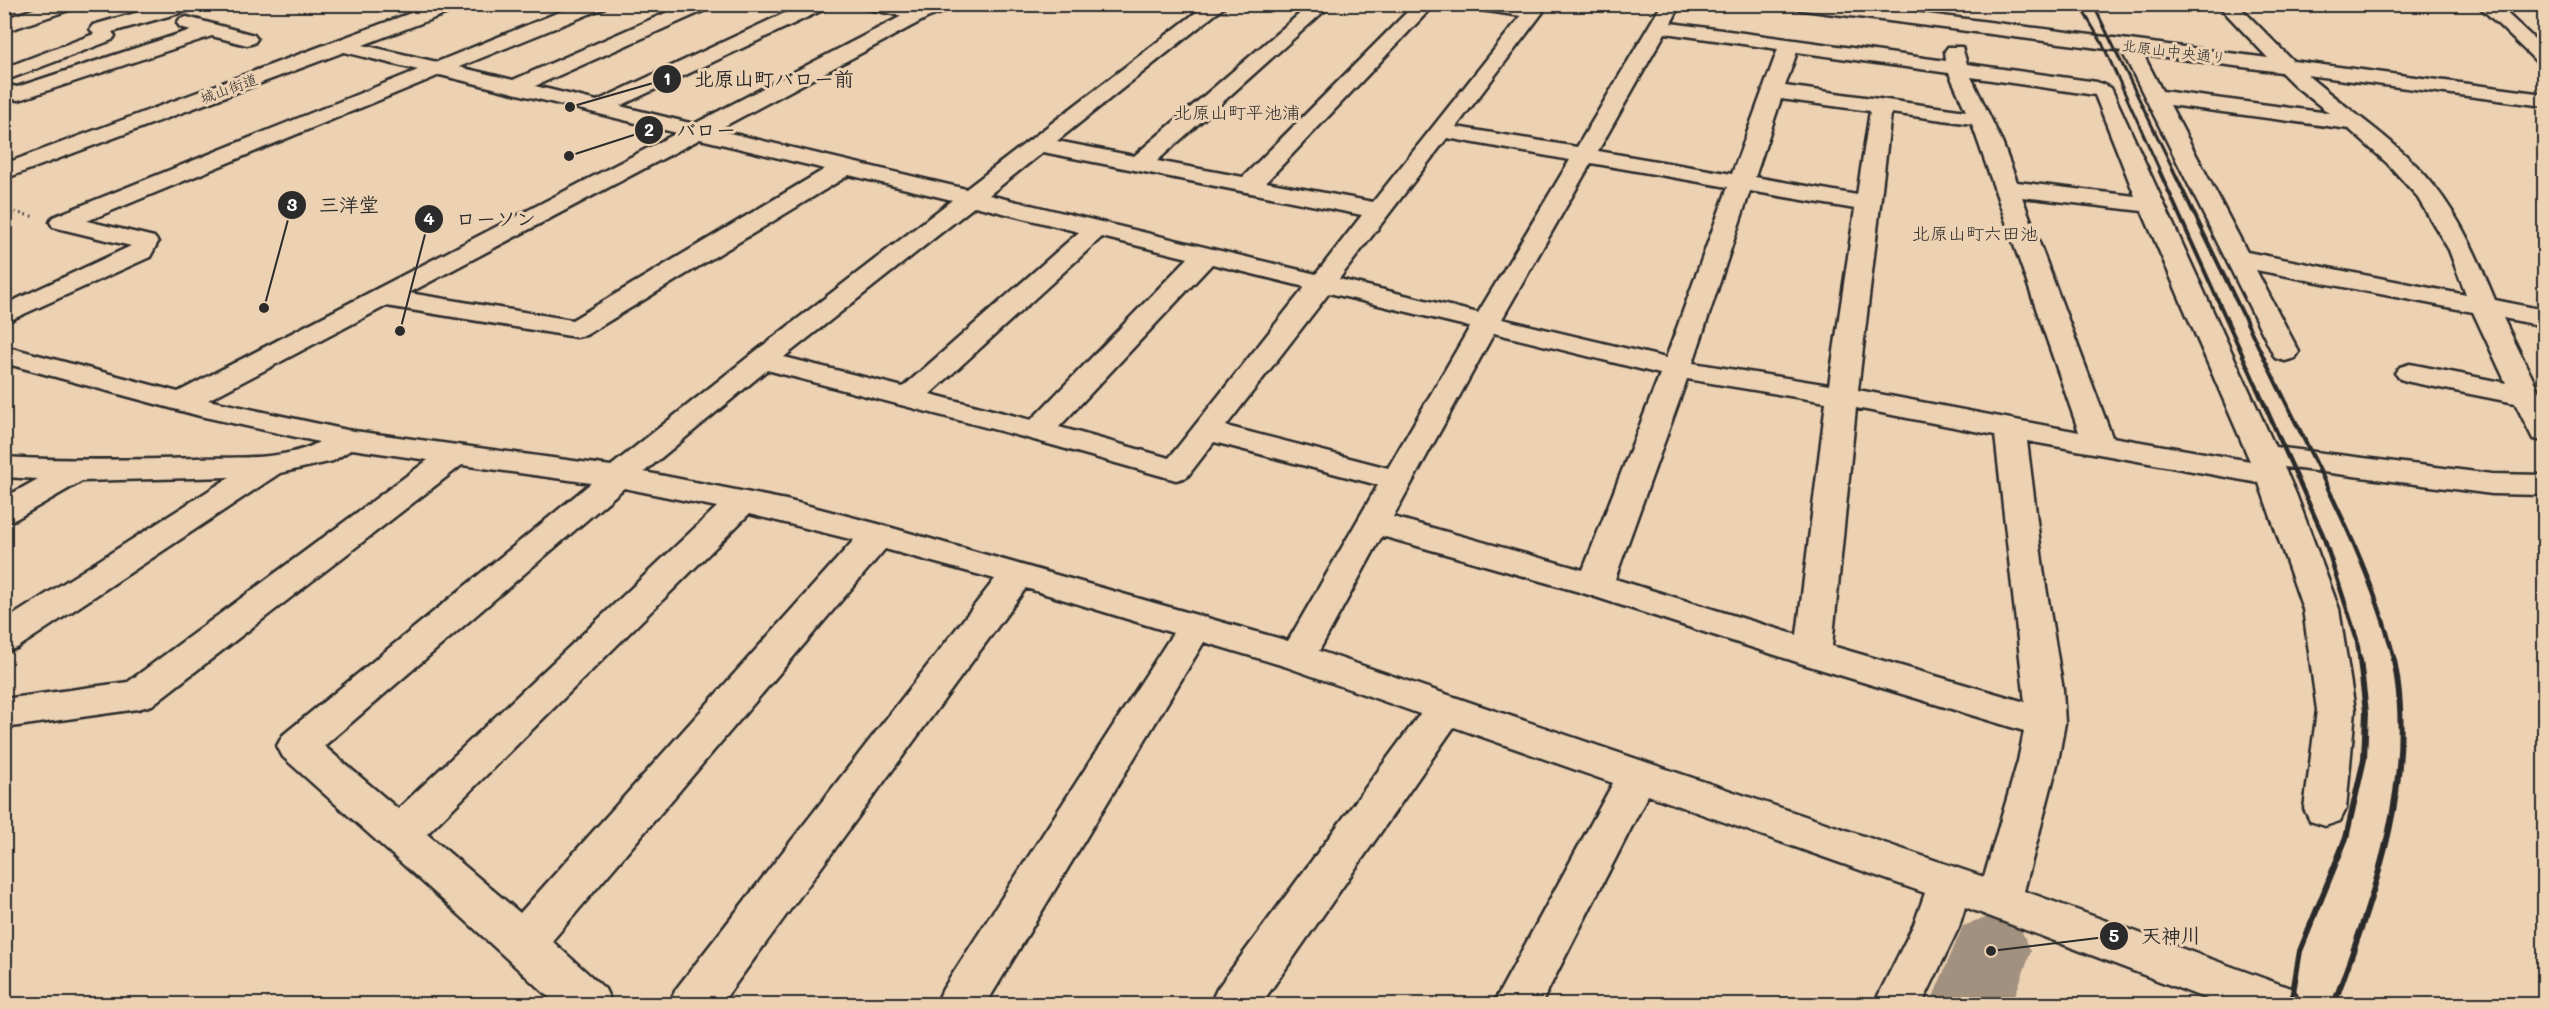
<svg xmlns="http://www.w3.org/2000/svg" width="2549" height="1009" viewBox="0 0 2549 1009" font-family="Mali,'Klee One',sans-serif">
<style>
.lines{fill:none;stroke-linecap:round;stroke-linejoin:round}
.river{fill:#a2917f;fill-rule:evenodd}
.minor-casing{stroke:#2b2b2b;stroke-width:5}
.major-casing{stroke:#2b2b2b;stroke-width:5}
.path-far1{stroke:#2b2b2b;stroke-width:2;stroke-dasharray:1 3;stroke-linecap:butt}
.path{stroke:#2b2b2b;stroke-width:3;stroke-dasharray:1.5 4;stroke-linecap:butt}
.minor{fill:#ecd1b3;fill-rule:evenodd}
.major{fill:#ecd1b3;fill-rule:evenodd}
.rail-far3{stroke:#2b2b2b;stroke-width:3}
.rail-far2{stroke:#2b2b2b;stroke-width:4}
.rail-far1{stroke:#2b2b2b;stroke-width:4.5}
.rail{stroke:#2b2b2b;stroke-width:6}
.labels{text-anchor:middle;stroke-width:6;stroke-linejoin:round;paint-order:stroke}
.far-street-label{font-size:15px;fill:#2b2b2b;stroke:#ecd1b3}
.far-quarter-label{font-size:18px;fill:#2b2b2b;stroke:#ecd1b3}
.leader{fill:none;stroke:#2b2b2b;stroke-width:2}
.callout-dot{fill:#2b2b2b;stroke:#ecd1b3;stroke-width:2}
.mark-label{font-size:18px;text-anchor:middle;font-weight:bold;fill:#fff}
.callout-label{font-size:20px;text-anchor:middle;font-weight:bold;fill:#2b2b2b;stroke:#ecd1b3;stroke-width:6;stroke-linejoin:round;paint-order:stroke}
</style>
<rect width="100%" height="100%" fill="#ecd1b3"/>
<filter id="ink" filterUnits="userSpaceOnUse"><feTurbulence type="fractalNoise" baseFrequency=".0167" numOctaves="2"/><feDisplacementMap in="SourceGraphic" scale="12" xChannelSelector="R" yChannelSelector="G"/><feConvolveMatrix kernelMatrix="1 2 1 2 8 2 1 2 1" color-interpolation-filters="sRGB"/></filter>
<g filter="url(#ink)">
<g class="lines">
<path class="river" d="M1991,916L2019,926L2031,951L2012,1004H1930L1963,926Z"/>
<defs>
<g id="minor">
<path d="M48,4H77L75,8L4,32V19Z"/>
<path d="M167,4H199L197,8L112,32L115,36L112,40L4,81V68L94,34L90,29L93,25Z"/>
<path d="M435,4H463L461,8L363,45L437,62L579,4H606L604,8L459,67L513,80L686,4H712L710,8L535,86L597,101L804,4H829L827,8L620,106L694,124L902,16L864,8L862,4H901L919,8L928,4H956L954,8L927,18L717,130L966,189L1207,4H1228L1057,141L1134,156L1311,4H1332L1157,161L1243,177L1415,4H1435L1266,182L1373,202L1521,16L1481,10L1474,8L1472,4H1521L1541,8L1543,12L1456,127L1577,147L1662,4H1681L1671,23L1946,61L1945,51L1948,47H1962L1967,64L2097,82L2111,88L2275,447L2492,474L2544,475V495L2492,494L2284,467L2296,494L2339,609L2355,710L2346,809L2340,821L2325,826L2310,821L2304,809L2317,710L2303,609L2259,483L2027,441L2043,569L2063,690L2065,723L2058,761L2024,891L2293,989L2300,1004H2220L1965,907L1959,927L1922,1004H1874L1914,924L1925,893L1648,795L1541,1004H1493L1613,783L1454,727L1261,1004H1210L1217,989L1420,714L1284,666L1204,642L986,1004H936L943,989L1173,633L1026,588L721,1004H669L676,989L995,579L885,549L552,941L605,989L612,1004H556L464,919L283,757L277,746L283,735L591,483L462,465L152,705L138,709L4,728V699L128,682L428,460L352,449L333,461L280,473L17,648L4,652V621L230,477L82,481L16,519L4,522V498L38,479L4,477V457C69,461 133,460 197,458C234,457 287,461 319,442L200,416L4,363V346L178,392L677,133L440,75L87,221L154,237L158,242L150,257L4,323V305L131,246L53,227L50,222L53,217L418,70L344,52L4,179V164ZM1665,33L1778,49L1732,174L1598,151ZM1797,52L1949,73L1966,111L1785,86ZM1971,77L2095,95L2135,196L2017,182L2001,140ZM1781,99L1870,111L1857,195L1755,177ZM1891,113L1972,124L2079,432L1858,390ZM1447,138L1570,160L1478,313L1339,279ZM700,139L825,169L572,320L409,293ZM1043,152L1362,215L1316,274L989,195ZM1591,163L1728,187L1666,358L1502,319ZM849,175L952,200L752,354L611,466L347,430L208,400L386,306L576,337L586,335ZM1750,191L1855,209L1829,385L1693,363ZM2022,197L2142,211L2250,461L2112,437ZM975,206L1079,232L903,387L784,357ZM1102,237L1188,258L1031,420L930,394ZM1212,264L1305,287L1169,458L1059,427ZM1329,293L1470,327L1388,468L1226,426ZM1494,333L1660,374L1583,570L1393,517ZM767,370L1027,438L1176,480L1187,477L1214,442L1378,485L1288,641L878,524L786,500L644,472ZM1687,379L1826,402L1797,635L1615,579ZM1856,408L1995,435L2025,702L1832,646ZM624,488L717,507L398,809L324,746ZM749,514L854,540L520,913L427,834ZM1382,536L1583,593L1800,663L2024,731L2018,761L1984,877L1319,651Z"/>
<path d="M1794,4H1850L2268,58L2217,4H2237L2293,61L2544,94V106L2307,75C2350,112 2400,142 2435,187C2462,221 2479,261 2495,300L2544,310V326L2503,318L2544,402V441L2533,439L2515,403L2410,382L2400,379L2395,373L2400,367L2410,364L2506,383L2473,312L2256,270L2299,352L2295,358L2285,361L2275,358L2122,51L1803,10L1796,8ZM2143,54L2281,72L2294,85L2329,113L2162,91ZM2170,105L2349,129L2388,164L2416,195L2449,250L2466,295L2247,252Z"/>
<path d="M187,17L254,35L257,39L254,43L247,45L212,36L25,98L18,100L4,97V84L17,87L191,30L180,27L177,23L180,19Z"/>
</g>
<path id="major" d="M2477,4H2497L2544,48V64L2537,62Z"/>
</defs>
<use href="#minor" class="minor-casing"/>
<use href="#major" class="major-casing"/>
<path class="path-far1" d="M2062,4L2066,15"/>
<path class="path" d="M4,210L36,217"/>
<use href="#minor" class="minor"/>
<use href="#major" class="major"/>
<g class="rail-far3">
<path d="M2079,4L2102,43L2160,171"/>
<path d="M2093,4L2174,171"/>
</g>
<g class="rail-far2">
<path d="M2159,170L2257,387"/>
<path d="M2173,170L2278,387"/>
</g>
<g class="rail-far1">
<path d="M2256,386L2323,535L2357,640L2360,662"/>
<path d="M2278,386C2321,475 2371,565 2395,662"/>
</g>
<g class="rail">
<path d="M2291,1004L2300,951L2346,838L2364,759L2366,712L2360,660"/>
<path d="M2334,1004C2374,894 2418,779 2394,660"/>
</g>
</g>
</g>
<g class="labels">
<g class="far-street-label">
<text transform="translate(2174 52) rotate(7)" y="5">北原山中央通り</text>
<text transform="translate(229 89) rotate(-20)" y="5">城山街道</text>
</g>
<g class="far-quarter-label">
<text x="1237" y="119">北原山町平池浦</text>
<text x="1975" y="240">北原山町六田池</text>
</g>
</g>
<path class="leader" d="M570 107L667 79M569 156L649 130M264 308L292 205M400 331L429 219M1991 951L2114 936"/>
<g class="callout-dot">
<circle cx="570" cy="107" r="6"/>
<circle cx="569" cy="156" r="6"/>
<circle cx="264" cy="308" r="6"/>
<circle cx="400" cy="331" r="6"/>
<circle cx="1991" cy="951" r="6"/>
<circle cx="667" cy="79" r="15"/>
<circle cx="649" cy="130" r="15"/>
<circle cx="292" cy="205" r="15"/>
<circle cx="429" cy="219" r="15"/>
<circle cx="2114" cy="936" r="15"/>
</g>
<g class="mark-label">
<text x="667" y="85">1</text>
<text x="649" y="136">2</text>
<text x="292" y="211">3</text>
<text x="429" y="225">4</text>
<text x="2114" y="942">5</text>
</g>
<g class="callout-label">
<text x="774" y="86">北原山町バロー前</text>
<text x="706" y="137">バロー</text>
<text x="349" y="212">三洋堂</text>
<text x="496" y="226">ローソン</text>
<text x="2171" y="943">天神川</text>
</g>
<rect width="2549" height="1009" fill="none" stroke="#ecd1b3" stroke-width="24"/>
<rect x="12" y="12" width="2525" height="985" fill="none" stroke="#2b2b2b" stroke-width="2" filter="url(#ink)"/>
</svg>
